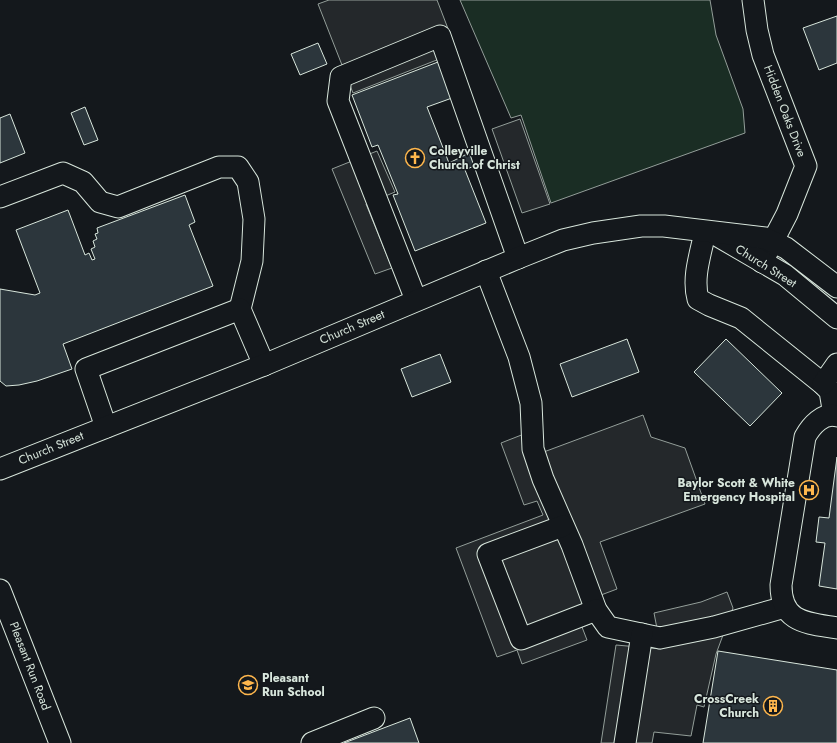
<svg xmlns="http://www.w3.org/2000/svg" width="837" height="743" viewBox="0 0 837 743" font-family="Jost,sans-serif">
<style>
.green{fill:#1a2d24;stroke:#939e99}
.parking{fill:#24282b;stroke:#939e99}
.building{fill:#2c363c;stroke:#d8e6dc}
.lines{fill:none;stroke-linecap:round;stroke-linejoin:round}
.minor-casing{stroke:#d8e6dc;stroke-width:23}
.minor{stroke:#14181c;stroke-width:21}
.labels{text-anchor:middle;stroke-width:3;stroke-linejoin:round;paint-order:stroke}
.street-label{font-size:12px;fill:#d8e6dc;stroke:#14181c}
.poi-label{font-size:12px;font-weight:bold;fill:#d8e6dc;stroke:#14181c;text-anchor:start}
</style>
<rect width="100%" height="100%" fill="#14181c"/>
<path class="green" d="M460,0H710L716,35L743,109L745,133L551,203L521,115L511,118Z"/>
<g class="parking">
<path d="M329,0H437L457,52L353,93L318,4Z"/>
<path d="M520,119L550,204L522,213L492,129Z"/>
<path d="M377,151L395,192L366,204L392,268L375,274L332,169Z"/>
<path d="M643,415L651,437L685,448L705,504L600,542L617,589L585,601L592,623L582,627L587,640L522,664L517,650L497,657L456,548L543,515L537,501L524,505L501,443L524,434L533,456Z"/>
<path d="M727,592L733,608L716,654L704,707L697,705L691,736L654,732L652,743H601L616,645L661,649L654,613L701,602Z"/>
</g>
<g class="building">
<path d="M837,16V63L819,70L803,28Z"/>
<path d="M318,43L327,64L300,75L291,54Z"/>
<path d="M438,62L452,98L427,107L449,163L469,153L468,151L483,144L491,163L476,170L474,166L465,170L486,223L415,251L393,195L398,194L378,145L372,147L352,95Z"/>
<path d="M85,107L98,140L84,145L71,113Z"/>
<path d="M10,114L25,153L0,163V118Z"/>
<path d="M185,195L195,222L189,225L213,286L63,344L72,369L37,381L19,385L6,386L0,381V289L35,295L40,293L16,230L68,210L85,255L89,253L92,260L95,259L91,249L95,247L93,241L97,239L95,234L98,233L97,228Z"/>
<path d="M627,339L639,372L572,397L560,364Z"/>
<path d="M726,339L782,393L750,426L694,372Z"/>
<path d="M440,354L451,382L412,397L401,369Z"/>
<path d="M837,457V589L819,586L825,543L816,542L819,517L829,518Z"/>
<path d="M718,651L837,670V743H703Z"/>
<path d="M410,718L419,743H344Z"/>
</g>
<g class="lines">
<defs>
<g id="minor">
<path d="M753,0L757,30L763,55L806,166L787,214L762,262"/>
<path d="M0,197L63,173L83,182L100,202L118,207L219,167H238L248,182L254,219L252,261L240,309"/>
<path d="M705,232C701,253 692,277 698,299L709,305L741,318L823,384L830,391L834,415"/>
<path d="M718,236L785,275L837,318"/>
<path d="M486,271L519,357L531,403L533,449L543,479L572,545L596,610L608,627L660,638L714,627L785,607"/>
<path d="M416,300L338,101L341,77L440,36L518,258"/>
<path d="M823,384L837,364"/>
<path d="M837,416C823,412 811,426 805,437L781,585C781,623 807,623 837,628"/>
<path d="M106,427L86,369L240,309L264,365"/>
<path d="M0,469L264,365L518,258L563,240L593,233L641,226H664L765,238L786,248L837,287"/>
<path d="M563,526L488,554L521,639L596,610"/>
<path d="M0,590L60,743"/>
<path d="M312,743L374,718"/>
<path d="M625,743L642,634"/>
</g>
</defs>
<use href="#minor" class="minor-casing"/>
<use href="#minor" class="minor"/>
</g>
<defs>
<symbol id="church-ring" viewBox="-11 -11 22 22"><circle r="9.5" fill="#14181c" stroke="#ffb74d" stroke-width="1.5"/><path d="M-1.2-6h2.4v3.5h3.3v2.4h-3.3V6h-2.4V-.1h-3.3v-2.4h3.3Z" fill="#ffb74d"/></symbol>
<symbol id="hospital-ring" viewBox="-11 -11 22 22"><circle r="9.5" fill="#14181c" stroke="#ffb74d" stroke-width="1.5"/><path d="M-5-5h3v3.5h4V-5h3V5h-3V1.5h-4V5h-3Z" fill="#ffb74d"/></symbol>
<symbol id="school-ring" viewBox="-11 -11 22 22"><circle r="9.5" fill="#14181c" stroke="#ffb74d" stroke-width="1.5"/><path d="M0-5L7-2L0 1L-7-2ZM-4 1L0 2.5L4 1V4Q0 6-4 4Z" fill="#ffb74d"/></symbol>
<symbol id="building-ring" viewBox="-11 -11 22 22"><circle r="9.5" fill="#14181c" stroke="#ffb74d" stroke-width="1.5"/><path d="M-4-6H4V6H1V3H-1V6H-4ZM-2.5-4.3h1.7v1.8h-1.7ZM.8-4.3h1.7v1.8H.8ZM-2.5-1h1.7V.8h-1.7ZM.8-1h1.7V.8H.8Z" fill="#ffb74d"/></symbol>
</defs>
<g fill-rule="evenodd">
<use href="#church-ring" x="404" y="147" width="22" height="22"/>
<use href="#hospital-ring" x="798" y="479" width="22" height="22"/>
<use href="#school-ring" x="237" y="674" width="22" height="22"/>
<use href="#building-ring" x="762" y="695" width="22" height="22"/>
</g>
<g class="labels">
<g class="street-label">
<text transform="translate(785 111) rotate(69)" y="4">Hidden Oaks Drive</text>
<text transform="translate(766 266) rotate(32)" y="4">Church Street</text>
<text transform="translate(352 327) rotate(-23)" y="4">Church Street</text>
<text transform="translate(51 448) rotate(-22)" y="4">Church Street</text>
<text transform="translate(30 666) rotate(69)" y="4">Pleasant Run Road</text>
</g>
<g class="poi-label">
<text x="429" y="155">Colleyville<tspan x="429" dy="14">Church of Christ</tspan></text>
<text x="795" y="487" text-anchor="end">Baylor Scott &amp; White<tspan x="795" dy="14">Emergency Hospital</tspan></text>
<text x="262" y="682">Pleasant<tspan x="262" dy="14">Run School</tspan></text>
<text x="759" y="703" text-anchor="end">CrossCreek<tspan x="759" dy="14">Church</tspan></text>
</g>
</g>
</svg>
